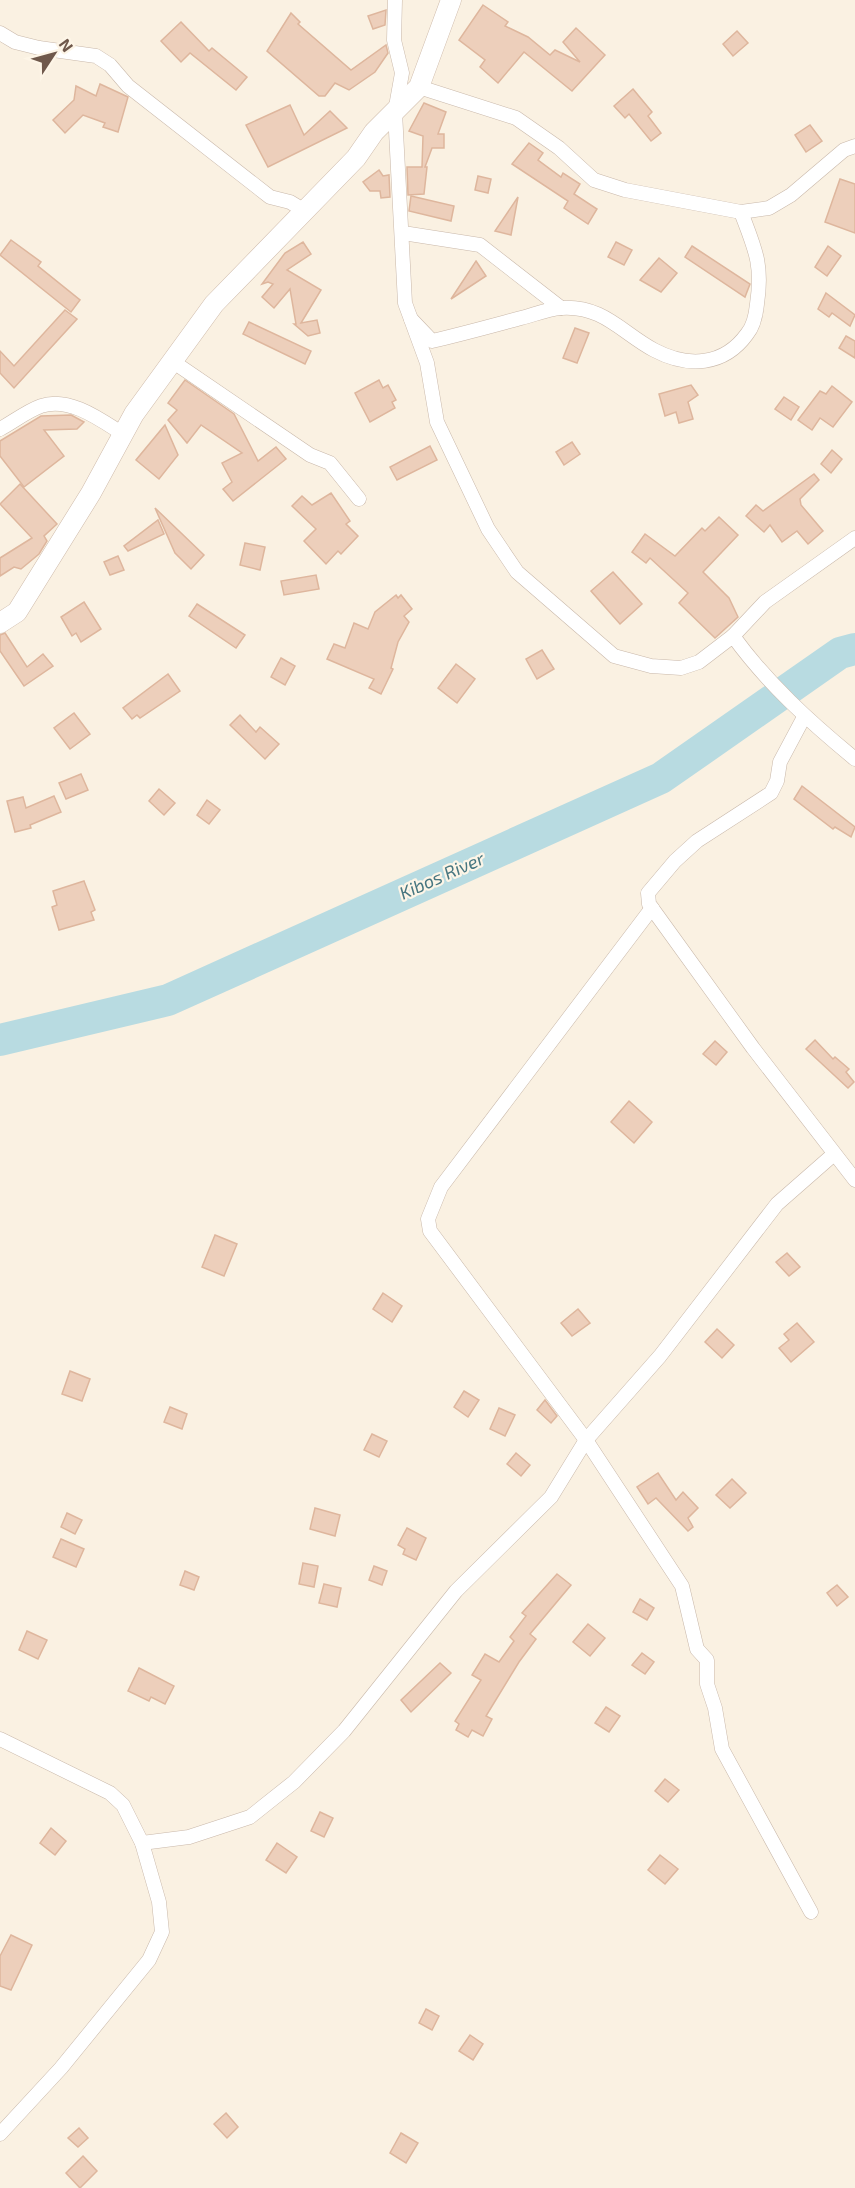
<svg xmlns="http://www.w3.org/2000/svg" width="855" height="2188" viewBox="0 0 855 2188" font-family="'Exo 2',sans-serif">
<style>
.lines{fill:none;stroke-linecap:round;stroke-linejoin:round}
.river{stroke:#b8dbe1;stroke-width:32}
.building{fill:#edcfbb;stroke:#deb69d;stroke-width:1.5}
.street-casing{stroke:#c9b8aa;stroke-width:15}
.secondary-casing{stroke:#cebaaa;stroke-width:21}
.street{stroke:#fff;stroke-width:14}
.secondary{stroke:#fff;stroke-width:20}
.labels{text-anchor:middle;stroke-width:4.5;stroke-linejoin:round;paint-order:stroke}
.water-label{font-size:18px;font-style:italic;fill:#477680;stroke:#fdf5e7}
</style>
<rect width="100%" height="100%" fill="#faf1e2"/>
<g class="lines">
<path class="river" d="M0,1040L168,1000L661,778L840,653L855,649"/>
</g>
<g class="building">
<path d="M483,5L508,22L505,26L528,37L550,55L555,50L580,62L563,42L576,28L605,55L572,91L524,52L498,83L480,67L485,60L459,40Z"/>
<path d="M386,10L385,25L373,29L368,16Z"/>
<path d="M291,13L300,22L298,24L351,70L386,45L388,53L375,72L349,90L335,83L325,96H319L267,51Z"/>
<path d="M181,22L209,51L212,48L247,77L236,90L190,53L181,62L161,41Z"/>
<path d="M737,31L748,43L733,56L723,44Z"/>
<path d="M100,84L128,97L118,132L103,127L105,123L83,115L65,133L53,120L74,100L76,86L96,96Z"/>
<path d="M633,89L652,112L648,116L661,133L651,141L629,114L625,118L614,106Z"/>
<path d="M424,103L446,112L438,134H444V148H432L425,167H427L424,194L408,195L407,167H422L423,136L409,131Z"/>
<path d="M290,105L304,135L330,111L347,128L268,167L246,125Z"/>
<path d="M810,125L822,141L806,152L795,135Z"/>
<path d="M529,143L543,153L538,160L561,177L563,173L580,184L574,194L597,209L588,224L564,208L568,201L512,164Z"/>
<path d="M379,170L383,176L389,175L390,197L381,198L380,191H370L363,182Z"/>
<path d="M478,176L491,179L488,193L475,190Z"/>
<path d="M840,179L855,184V233L825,222Z"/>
<path d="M411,196L454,206L451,221L409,211Z"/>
<path d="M518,197L511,235L495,231Z"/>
<path d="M11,240L41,262L38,266L80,300L71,312L0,255Z"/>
<path d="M303,242L311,254L287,270L321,290L301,323L317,320L320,333L308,336L294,324H296L290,289L274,308L262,297L273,284L268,282L262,284L285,253Z"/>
<path d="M616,242L632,250L624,265L608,257Z"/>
<path d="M692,246L750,284L745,297L685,257Z"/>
<path d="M828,246L841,256L827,276L815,267Z"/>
<path d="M659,258L677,273L661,292L640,280Z"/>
<path d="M476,261L486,276L451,299Z"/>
<path d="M826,293L855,315L850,326L832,313L829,317L818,309Z"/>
<path d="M65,310L77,319L14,388L0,373V351L14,366Z"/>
<path d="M249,322L311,351L305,364L243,334Z"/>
<path d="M575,328L589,333L577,363L563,358Z"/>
<path d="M846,336L855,341V358L839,348Z"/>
<path d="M185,380L234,414L258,461L276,447L286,459L233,501L223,489L232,482L222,463L242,453L201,425L187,443L168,420L177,410L168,403Z"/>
<path d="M379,380L383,388L388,385L396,400L392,402L395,408L370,422L355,393Z"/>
<path d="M691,385L698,395L688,402L693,419L679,423L676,412L665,416L659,394Z"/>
<path d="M832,386L852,402L833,427L820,418L812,430L798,420L820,391L826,394Z"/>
<path d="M784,397L799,407L791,420L775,409Z"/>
<path d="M71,415L84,422L77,429L44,430L64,456L24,487L0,456V441L41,416Z"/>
<path d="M165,425L178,455L159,479L136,460Z"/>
<path d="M572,442L580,454L564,465L556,452Z"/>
<path d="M430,446L437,460L397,480L390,467Z"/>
<path d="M832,450L842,459L831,473L821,464Z"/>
<path d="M814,474L819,480L800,499L801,505L823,531L808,544L797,531L782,542L770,525L764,532L746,516L756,505L763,511Z"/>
<path d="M20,484L57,524L44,536L47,541L39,554L21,569L14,567L0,576V558L32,538L0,504Z"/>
<path d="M331,493L350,521L346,524L358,536L341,554L338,551L326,564L304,541L316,529L292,506L302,496L312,505Z"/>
<path d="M155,508L204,555L191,569L175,553Z"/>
<path d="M719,517L738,535L703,572L729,598L738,617L715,638L679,603L688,593L650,558L646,563L632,552L645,534L675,556L702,528L705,531Z"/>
<path d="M158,520L164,534L128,551L124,546Z"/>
<path d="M245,543L265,547L260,570L240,565Z"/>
<path d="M118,556L124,570L110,575L104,562Z"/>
<path d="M613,572L642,604L620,624L591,591Z"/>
<path d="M316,575L319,589L284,595L281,581Z"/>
<path d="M396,595L398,598L401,595L412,609L404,616L409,622L398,642L391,668L393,669L381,694L369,688L374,679L327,659L334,644L345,648L354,623L368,629L375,612Z"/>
<path d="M84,602L101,629L81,642L76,633L72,636L61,617Z"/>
<path d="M197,604L245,635L236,648L189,616Z"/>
<path d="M5,633L27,667L43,654L53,666L24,686L0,651V635Z"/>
<path d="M542,650L554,669L537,679L526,659Z"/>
<path d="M281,658L295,666L285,685L271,677Z"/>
<path d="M456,664L475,679L457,703L438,688Z"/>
<path d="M168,674L180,691L140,718L137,715L132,719L123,708Z"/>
<path d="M74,713L90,734L70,749L54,728Z"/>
<path d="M240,715L256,732L260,727L279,744L265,759L230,725Z"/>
<path d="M81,774L88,790L66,799L59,783Z"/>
<path d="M802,786L855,827L851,837L835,827L833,829L794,799Z"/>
<path d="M159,789L175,803L164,815L149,801Z"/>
<path d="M54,796L61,812L30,825L31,828L15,832L7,801L23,797L26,808Z"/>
<path d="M207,800L220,810L209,824L197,815Z"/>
<path d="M84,881L95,910L91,912L94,920L59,930L52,907L57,905L53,891Z"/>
<path d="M815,1040L833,1059L835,1057L849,1069L846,1072L854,1082L848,1088L806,1049Z"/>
<path d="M715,1041L727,1052L716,1065L703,1054Z"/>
<path d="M629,1101L652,1122L634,1143L611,1122Z"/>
<path d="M215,1235L237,1244L224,1276L202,1267Z"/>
<path d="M787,1253L800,1267L789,1276L776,1262Z"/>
<path d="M383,1293L402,1306L392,1322L373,1309Z"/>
<path d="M578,1309L590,1323L572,1336L561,1323Z"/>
<path d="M797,1323L814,1342L791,1362L779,1348L789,1340L784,1334Z"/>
<path d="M717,1329L734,1345L722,1358L705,1342Z"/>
<path d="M70,1371L90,1379L82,1401L62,1394Z"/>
<path d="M464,1391L479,1400L468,1417L454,1407Z"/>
<path d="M545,1400L557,1416L551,1423L537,1410Z"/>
<path d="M170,1407L187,1414L182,1429L164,1422Z"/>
<path d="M499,1408L515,1415L505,1436L490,1429Z"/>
<path d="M372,1434L387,1441L379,1457L364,1450Z"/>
<path d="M516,1453L530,1465L521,1476L507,1464Z"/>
<path d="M658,1473L676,1500L683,1492L698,1508L688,1518L693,1527L688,1531L656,1498L648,1504L637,1487Z"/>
<path d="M732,1479L746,1493L730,1508L716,1495Z"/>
<path d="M315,1508L340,1515L335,1536L310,1529Z"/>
<path d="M67,1513L82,1520L75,1534L61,1527Z"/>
<path d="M407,1528L426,1538L416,1560L403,1554L405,1549L398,1545Z"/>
<path d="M61,1539L84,1549L76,1567L53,1557Z"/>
<path d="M303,1563L318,1566L314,1587L299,1584Z"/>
<path d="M374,1566L387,1571L382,1585L369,1580Z"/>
<path d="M185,1571L199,1577L194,1590L180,1585Z"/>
<path d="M557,1574L571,1585L530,1634L536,1639L519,1662L486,1716L492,1719L483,1736L472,1730L468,1737L456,1730L459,1724L455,1721L481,1680L472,1675L485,1654L499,1662L514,1641L510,1637L526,1616L522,1613Z"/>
<path d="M324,1584L341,1588L337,1607L319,1603Z"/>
<path d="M837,1585L848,1597L837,1606L827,1593Z"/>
<path d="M640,1599L654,1608L647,1620L633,1612Z"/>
<path d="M588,1624L605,1638L590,1656L573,1642Z"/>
<path d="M27,1631L47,1640L38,1659L19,1650Z"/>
<path d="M642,1653L654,1662L645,1674L632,1665Z"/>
<path d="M440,1663L451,1673L411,1712L401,1700Z"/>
<path d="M139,1668L174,1686L165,1704L151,1697L149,1701L128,1691Z"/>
<path d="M606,1707L620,1716L609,1732L595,1723Z"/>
<path d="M665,1779L679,1790L668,1802L655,1791Z"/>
<path d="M320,1812L333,1818L324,1837L311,1831Z"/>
<path d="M51,1828L66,1841L55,1855L40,1843Z"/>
<path d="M277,1843L297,1857L286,1873L266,1860Z"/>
<path d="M660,1855L678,1869L665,1884L648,1870Z"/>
<path d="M11,1935L32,1945L11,1990L0,1986V1956Z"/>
<path d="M426,2009L439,2016L432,2030L419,2023Z"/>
<path d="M470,2035L483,2044L473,2060L459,2051Z"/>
<path d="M226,2113L238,2127L227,2138L214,2124Z"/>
<path d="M79,2128L88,2138L78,2147L68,2138Z"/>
<path d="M401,2133L418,2143L406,2163L390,2153Z"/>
<path d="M83,2156L97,2171L80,2188L66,2173Z"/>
</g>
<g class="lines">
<defs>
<g id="street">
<path d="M395,0L394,40L402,73L395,112L405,303L427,363L437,422L488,529L517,572L614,656L651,666L681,668L699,662L733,636C767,683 810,722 855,759"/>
<path d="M0,33L15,42L39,48L96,56L110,65L128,86L270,197L290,202L305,211"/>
<path d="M419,87L516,118L559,148L594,180L625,190L741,212L769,208L791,195L844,150L855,146"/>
<path d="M403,233L480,245L561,308"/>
<path d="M411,319L432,341C462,334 491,326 521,318C533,315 548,309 561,308C603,305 622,333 654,350C688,368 724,366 747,334C753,327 756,314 757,304C763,264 755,249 741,212"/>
<path d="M172,361L310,455L330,463L359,499"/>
<path d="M0,429C13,422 27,411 41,406C69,396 101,420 123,434"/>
<path d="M733,636L765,602L855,538"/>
<path d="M804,717L780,762L777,781L771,793L697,841L675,861L648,893L649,904L753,1048L855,1180"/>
<path d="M652,908L441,1187L428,1219L430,1231L586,1440L682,1586L697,1649L707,1660V1684L715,1708L722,1749L811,1912"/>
<path d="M0,1739L110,1793L123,1805L142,1843L159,1902L162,1932L149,1960L61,2068L0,2134"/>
<path d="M142,1843L189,1837L250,1817L294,1782L344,1731L456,1591L551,1497L586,1440L660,1356L777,1204L834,1154"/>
</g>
<path id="secondary" d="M0,623L17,612L91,493L134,414L214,304L356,158L374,132L419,87L451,0"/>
</defs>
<use href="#street" class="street-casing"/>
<use href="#secondary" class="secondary-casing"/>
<use href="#street" class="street"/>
<use href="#secondary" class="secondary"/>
</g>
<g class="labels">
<g class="water-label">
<text transform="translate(442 876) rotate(-24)" y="6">Kibos River</text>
</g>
</g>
<g transform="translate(54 54) rotate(54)" stroke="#fdf5e7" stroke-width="4.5" paint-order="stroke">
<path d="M0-4.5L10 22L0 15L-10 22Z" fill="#6f584b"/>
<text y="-9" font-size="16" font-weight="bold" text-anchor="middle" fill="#6f584b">N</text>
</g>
</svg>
